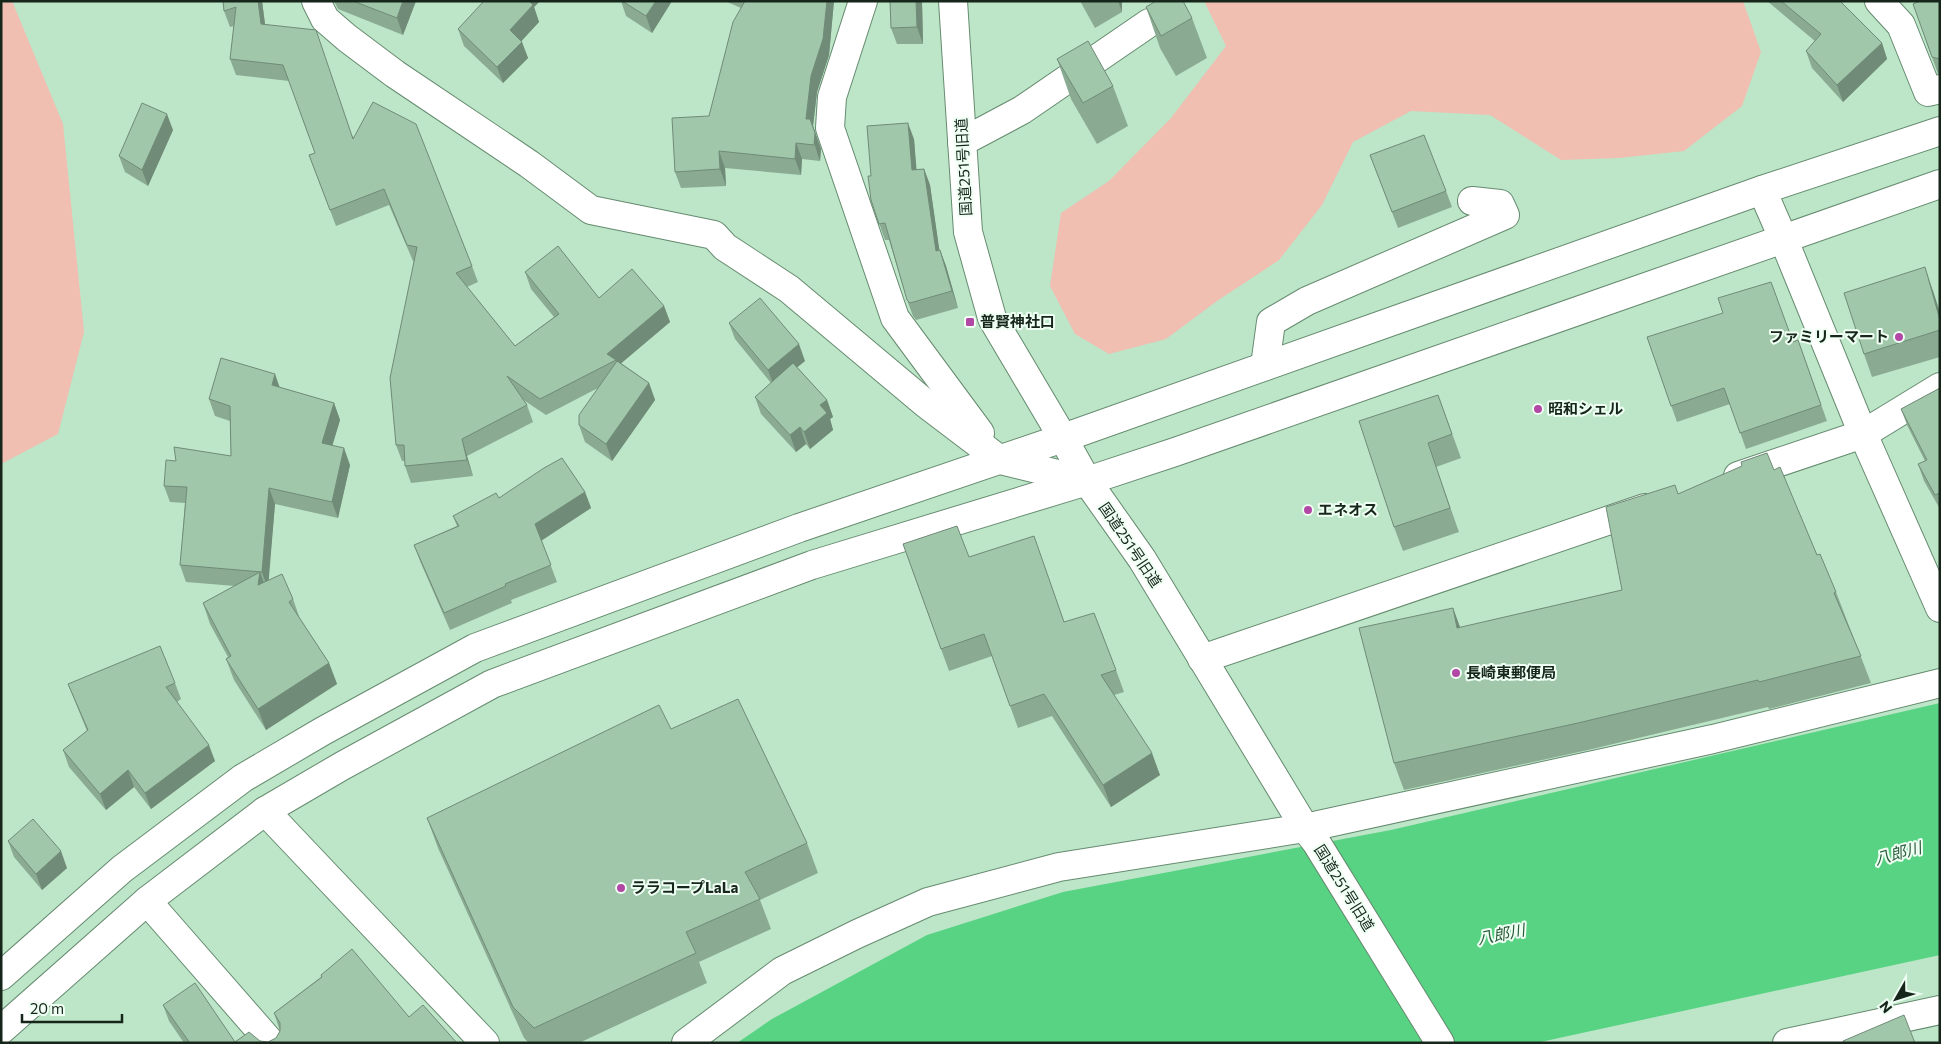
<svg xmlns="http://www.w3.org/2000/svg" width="1941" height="1044" viewBox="0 0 1941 1044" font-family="Commissioner,'Noto Sans JP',sans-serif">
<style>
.green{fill:#f1beb2}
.water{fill:#57d383}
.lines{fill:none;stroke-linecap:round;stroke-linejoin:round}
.minor-casing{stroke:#668b70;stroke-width:30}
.minor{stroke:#fff;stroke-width:28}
.wall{fill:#8aab92}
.shaded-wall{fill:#708b77}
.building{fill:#a0c7aa;stroke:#708b77}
.poi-dot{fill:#b347a6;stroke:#effff3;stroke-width:2}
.labels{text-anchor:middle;stroke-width:4;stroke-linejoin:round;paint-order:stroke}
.street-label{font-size:15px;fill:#16261b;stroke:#effff3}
.poi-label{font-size:15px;font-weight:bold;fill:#16261b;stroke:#effff3;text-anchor:start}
.water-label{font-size:16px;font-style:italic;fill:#2b5c3b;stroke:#effff3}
</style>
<rect width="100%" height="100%" fill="#bde5c7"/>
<g class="green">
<path d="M1,1H12L63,124L84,332L58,434L1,464Z"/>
<path d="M1204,1H1743L1761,52L1742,106L1684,151L1619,158L1561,160L1490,115L1411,111L1353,142L1322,205L1279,260L1217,301L1166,339L1109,354L1075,334L1050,286L1061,213L1109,181L1171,118L1226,46Z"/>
</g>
<path class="water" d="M1940,703V955L1536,1043H737L772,1019L927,935L1063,892L1391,830Z"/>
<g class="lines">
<defs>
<g id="minor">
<path d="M316,1L325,19L347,38L395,74L529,164L591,210L714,235L725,247L789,289L925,403L1000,460L1087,481"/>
<path d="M863,1L832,97L830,128L895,318L980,433"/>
<path d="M953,1L968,232L992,318L1063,438L1087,481L1142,559L1305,828L1316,842L1440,1043"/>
<path d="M1879,1L1901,25L1928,92L1940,89"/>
<path d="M962,142L1022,110L1149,23"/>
<path d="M1762,190L1783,238L1863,434L1940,608"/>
<path d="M1265,366L1271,322L1307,301L1505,215L1500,204L1472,201"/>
<path d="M1738,476L1863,434L1940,387"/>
<path d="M1202,659L1645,508"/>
<path d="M265,811L485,1043"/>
<path d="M147,901L271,1043"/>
<path d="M1,976L122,869L243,778L323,731L475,648L799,528L1063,438L1762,190L1940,131"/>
<path d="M1,1030L147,901L265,811L342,766L492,684L812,565L1087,481L1175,452L1940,184"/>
<path d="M686,1043L782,971L857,934L928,902L1059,867L1305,828L1713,739L1940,683"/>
<path d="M1787,1043L1940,1010"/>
</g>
</defs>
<use href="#minor" class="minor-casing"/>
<use href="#minor" class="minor"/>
</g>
<g class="wall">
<path d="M223,1H262L265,24L354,138L472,266L478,282L467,287L515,346L554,317L531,289L525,272L599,298L664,306L670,322L621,363L649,383L655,400L612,461L585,442L579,425L598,388L546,415L522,399L527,405L533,422L467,456L473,476L411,483L405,466V461H402L396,445L414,261H413L389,205L336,226L309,155L315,153L289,81L236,75L230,59L234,26L230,27L224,11Z"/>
<path d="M334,1H416L403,35L338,9Z"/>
<path d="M481,1H540L534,7L539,22L521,41L528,58L503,83L464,46L458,29L482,4Z"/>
<path d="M621,1H672L652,33L626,16Z"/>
<path d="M725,1H834L829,55L817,92L813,126L821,149L820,161L802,159L801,175L725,168L726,186L681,188L675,172L709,116L741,8Z"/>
<path d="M890,1H922L923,44H897L891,28Z"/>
<path d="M1080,1H1121L1122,12L1095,28Z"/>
<path d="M1767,1H1840L1882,43L1887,59L1843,102L1812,68L1806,51L1815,41Z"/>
<path d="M1940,1V74H1938L1913,4Z"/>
<path d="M1146,7L1192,18L1207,58L1176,76L1160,48Z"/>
<path d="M1057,59L1113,86L1128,126L1097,144L1071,99Z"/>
<path d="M173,130L148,186L125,172L119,156Z"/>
<path d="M914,139L916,170L924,169L930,185L939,250H940L946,266L958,308L916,320L913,316L907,300L889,240H885L871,200V176Z"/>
<path d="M1370,155L1446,191L1452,207L1398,228Z"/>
<path d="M1933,291L1940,313V357L1872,377L1864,354Z"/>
<path d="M729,323L805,361L797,367L827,400L833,417L830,419L833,430L810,449L806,444L796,452L761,414L755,397L771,383L735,339Z"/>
<path d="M1647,337L1793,342L1798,340L1827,421L1746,449L1730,404L1677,422Z"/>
<path d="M280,388L334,403L340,420L332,446L350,465L338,518L275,504L268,581L293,599L300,619L329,663L337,684L266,730L234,680L226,659L228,657L210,624L203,603L235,586L186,582L180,565L185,503L170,502L164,486L176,461L231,456L230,421L215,416L209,399Z"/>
<path d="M1940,388V509L1924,481L1918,464L1925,461L1907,425L1901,409Z"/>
<path d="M1438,395L1461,458L1436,467L1459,532L1403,551L1394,527Z"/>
<path d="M1774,470L1836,592L1871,683L1769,709L1768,707L1588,750L1404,790L1394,763L1453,608L1460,628L1622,590L1679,494Z"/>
<path d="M585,492L591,508L541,540L557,582L511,600L512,603L450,630L420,561L414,545L457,526L453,516L499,498Z"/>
<path d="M903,544L969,557L1065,622L1116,670L1124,692L1114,695L1160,775L1111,807L1052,716L1018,728L992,656L949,671Z"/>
<path d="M175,683L181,699L177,702L215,761L151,809L134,787L106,810L69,767L63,750L87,731L68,684Z"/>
<path d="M671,729L807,843L818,873L760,900L771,929L699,962L707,983L579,1043H529L524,1038L438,848L427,818Z"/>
<path d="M8,841L67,868L42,890L14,857Z"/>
<path d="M321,975L409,1017L457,1043H184L169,1021L163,1005L235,1042H268L276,1038L280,1031L274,1013L321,977Z"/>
</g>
<g class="shaded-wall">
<path d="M258,1H262L267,40L261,24Z"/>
<path d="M403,1H416L403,35L397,18Z"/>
<path d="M525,1H540L534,7L539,22L516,47L510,30Z"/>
<path d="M656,1H672L652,33L646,16Z"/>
<path d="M827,1H834L829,55L817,92L813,126L821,149L820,161L806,119L811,76Z"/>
<path d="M916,1H922L923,44L917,27Z"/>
<path d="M1118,1H1121L1122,2V12Z"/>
<path d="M522,42L528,58L503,83L497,67Z"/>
<path d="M1882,43L1887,59L1843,102L1837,85Z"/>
<path d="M167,114L173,130L148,186L142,170Z"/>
<path d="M908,123L914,139L918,187L912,170Z"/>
<path d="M796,143L802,159L801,175L795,159Z"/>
<path d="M719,151L725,168L726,186L720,169Z"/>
<path d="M924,169L930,185L942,268L936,251Z"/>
<path d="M940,250L946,266L958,308L952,291Z"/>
<path d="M1925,267L1933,291L1940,313V320Z"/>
<path d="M664,306L670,322L618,366L616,360L607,354Z"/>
<path d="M799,344L805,361L774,386L768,370Z"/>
<path d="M275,374L281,391L272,385Z"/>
<path d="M649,383L655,400L612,461L606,444Z"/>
<path d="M827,400L833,417L830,419L833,430L810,449L804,432L820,405Z"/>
<path d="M334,403L340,420L328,460L322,443Z"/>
<path d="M800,427L806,444L796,452L790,435Z"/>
<path d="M462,439L467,456L473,476L467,460Z"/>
<path d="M344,448L350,465L338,518L332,502Z"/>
<path d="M269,488L275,504L268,589L262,572Z"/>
<path d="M585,492L591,508L541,541L535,524Z"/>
<path d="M260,572L267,593L258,585Z"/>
<path d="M1453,608L1463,635L1457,628Z"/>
<path d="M329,663L337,684L266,730L258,709Z"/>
<path d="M209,745L215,761L151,809L145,793Z"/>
<path d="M1152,753L1160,775L1111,807L1103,785Z"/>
<path d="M128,770L134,787L106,810L100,794Z"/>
<path d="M61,851L67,868L42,890L36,874Z"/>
</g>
<g class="building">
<path d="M223,1H258L261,24L316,30L353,139L373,102L416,124L472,266L456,273L515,346L559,314L525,272L558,246L599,298L632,269L664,306L607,354L616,360L540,399L507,376L527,405L462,439L467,460L405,466L404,445H396L390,378L417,247L407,245L384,189L330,210L309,155L315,153L283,65L230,59L236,7L224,11Z"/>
<path d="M353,1H403L397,18Z"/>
<path d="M484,1H529L533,5L510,30L522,42L497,67L458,29Z"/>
<path d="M622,1H656L646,16Z"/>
<path d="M745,1H827L823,39L811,76L806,119H810L815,133L814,145L796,143L795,159L719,151L720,169L675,172L672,118L709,116L733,22Z"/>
<path d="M890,1H916L917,27L891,28Z"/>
<path d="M1156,1H1183L1192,18L1161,36L1146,7Z"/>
<path d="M1781,1H1840L1882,43L1837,85L1806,51L1821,34Z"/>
<path d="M1920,1H1940V59L1932,57L1913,4Z"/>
<path d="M1088,41L1113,86L1083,103L1057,59Z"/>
<path d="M142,103L167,114L142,170L119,156Z"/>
<path d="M908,123L912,170L924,169L936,251L940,250L952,291L910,303L907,300L885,223L879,224L871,200L868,176H871L867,126Z"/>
<path d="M1424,135L1446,191L1392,212L1370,155Z"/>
<path d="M1925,267L1940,320V330L1864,354L1844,293Z"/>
<path d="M1771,282L1793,342L1798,340L1821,405L1740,433L1724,388L1671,406L1647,337L1723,313L1718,298Z"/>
<path d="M760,298L799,344L768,370L729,323Z"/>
<path d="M221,358L275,374L272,385L334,403L322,443L344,448L332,502L269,488L262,572L180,565L187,487L164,486L166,460L176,461L174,447L231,456L230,406L209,399Z"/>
<path d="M617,361L649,383L606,444L579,425V415Z"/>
<path d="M793,363L827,400L820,405L827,413L804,432L800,427L790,435L755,397Z"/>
<path d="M1940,388V493L1935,495L1918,464L1927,460L1901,409Z"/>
<path d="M1438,395L1452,434L1428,443L1450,508L1394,527L1359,421Z"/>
<path d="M1767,453L1774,470L1780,467L1817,555L1820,554L1836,592L1834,593L1861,656L1759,682L1758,680L1578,723L1394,763L1359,628L1453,608L1457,628L1622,590L1606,507L1675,485L1678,494L1742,466L1741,462Z"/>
<path d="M562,458L585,492L535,524L551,565L505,584L506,586L444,613L414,545L459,526L453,516L496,493L499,498L544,468Z"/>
<path d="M957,526L969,557L1034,536L1064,622L1094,613L1116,670L1101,675L1152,753L1103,785L1044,694L1010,706L984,634L941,649L903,544Z"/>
<path d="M260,572L258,585L282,574L293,599L289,602L329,663L258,709L226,659L231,656L203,603Z"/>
<path d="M160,646L175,683L166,687L209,745L145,793L128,770L100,794L63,750L88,730L68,684Z"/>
<path d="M738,699L807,843L745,872L760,899L686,932L696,953L534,1028L513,1007L427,818L659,705L671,729Z"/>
<path d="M33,819L61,851L36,874L8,841Z"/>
<path d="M352,949L409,1017L423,1005L457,1043H190L163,1005L195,983L235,1042L249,1032L260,1041L268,1042L276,1038L280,1031V1023L274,1013L322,977L321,975Z"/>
<path d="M1904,1015L1915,1043H1844L1843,1041Z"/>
</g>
<g class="poi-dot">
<rect x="965" y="317" width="10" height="10" rx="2.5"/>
<circle cx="1899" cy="337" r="5"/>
<circle cx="1538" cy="409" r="5"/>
<circle cx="1308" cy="510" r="5"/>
<circle cx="1456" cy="673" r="5"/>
<circle cx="621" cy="888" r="5"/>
</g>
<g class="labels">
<g class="street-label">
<text transform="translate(964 167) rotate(-93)" y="5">国道251号旧道</text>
<text transform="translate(1130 545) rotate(56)" y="5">国道251号旧道</text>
<text transform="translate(1344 888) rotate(58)" y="5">国道251号旧道</text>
</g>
<g class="poi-label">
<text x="980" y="327">普賢神社口</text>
<text x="1889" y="342" text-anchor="end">ファミリーマート</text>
<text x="1548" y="414">昭和シェル</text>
<text x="1318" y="515">エネオス</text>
<text x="1466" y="678">長崎東郵便局</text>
<text x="631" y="893">ララコープLaLa</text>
</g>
<g class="water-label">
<text transform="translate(1898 853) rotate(-15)" y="6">八郎川</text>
<text transform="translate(1501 934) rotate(-11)" y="6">八郎川</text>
</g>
</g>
<rect width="1941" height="1044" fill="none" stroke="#16261b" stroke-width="5"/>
<g transform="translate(1896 999) rotate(231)" stroke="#effff3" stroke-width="4" paint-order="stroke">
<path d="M0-4L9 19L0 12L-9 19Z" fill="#16261b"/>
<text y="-8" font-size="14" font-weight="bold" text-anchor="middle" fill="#16261b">N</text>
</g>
<path d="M22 1014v8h100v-8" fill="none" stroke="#16261b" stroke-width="2.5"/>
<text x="30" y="1014" font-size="15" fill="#16261b" stroke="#effff3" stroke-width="4" paint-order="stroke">20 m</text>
</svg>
